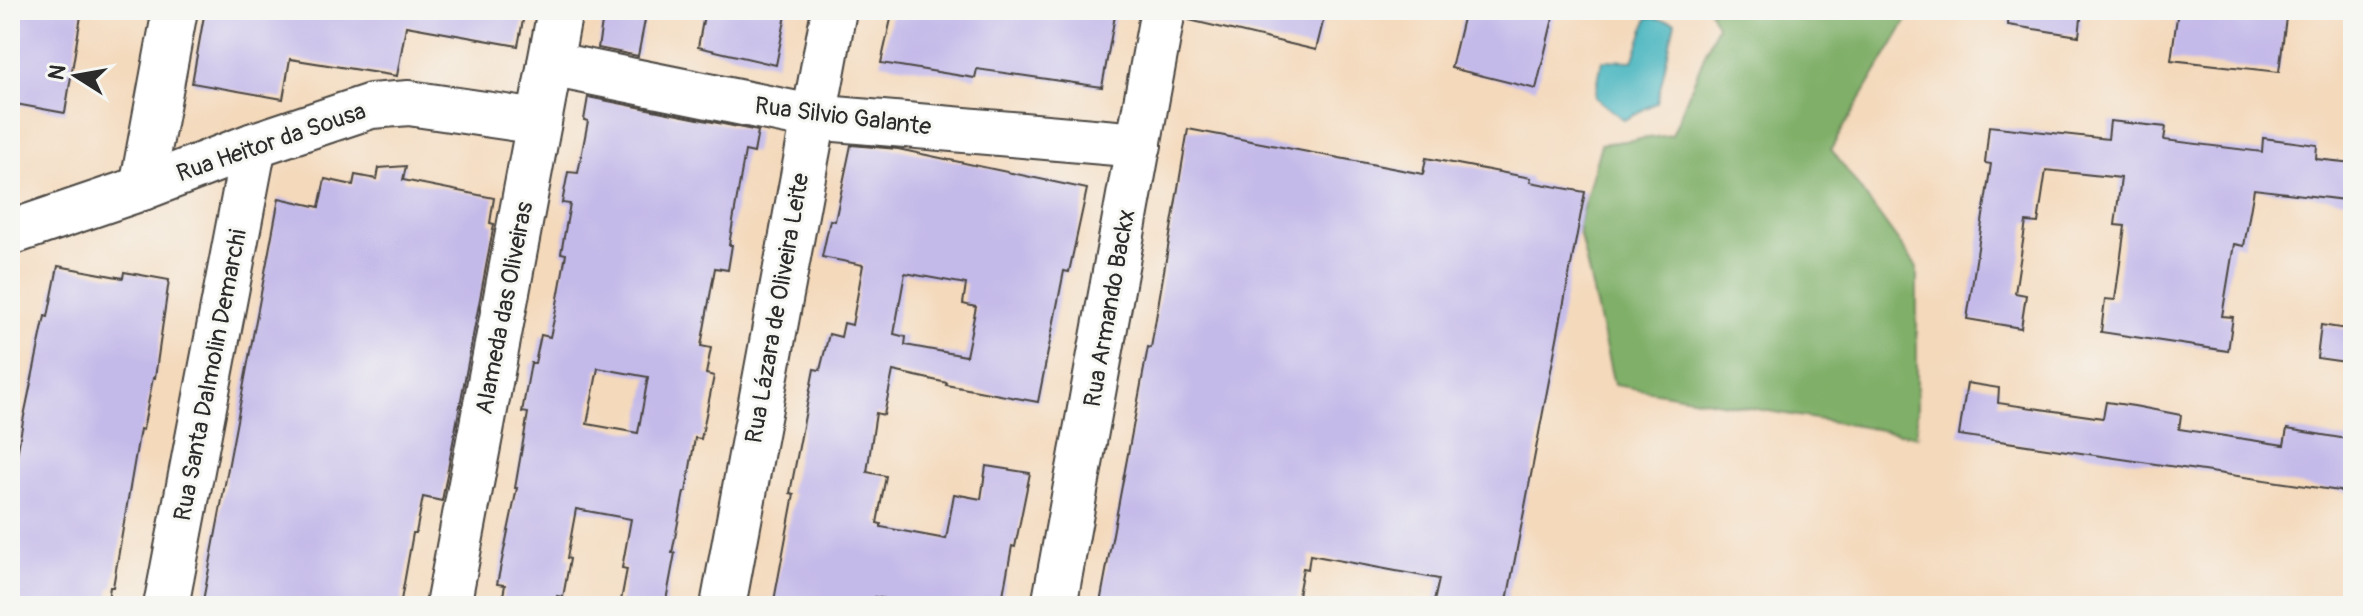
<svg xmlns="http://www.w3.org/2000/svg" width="2363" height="616" viewBox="0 0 2363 616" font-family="Pangolin,sans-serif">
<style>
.forest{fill:#7faf68;stroke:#556d4a;stroke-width:2}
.water{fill:#44b4be;stroke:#387074;stroke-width:2}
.building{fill:#c4bae9;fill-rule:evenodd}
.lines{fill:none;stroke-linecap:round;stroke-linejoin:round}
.minor-casing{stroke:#494541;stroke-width:48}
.minor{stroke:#fff;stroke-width:44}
.labels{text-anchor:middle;stroke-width:6;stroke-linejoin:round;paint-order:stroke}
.street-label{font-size:24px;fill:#2b2b2b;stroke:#f6f6f2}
</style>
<rect width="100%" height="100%" fill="#f6f6f2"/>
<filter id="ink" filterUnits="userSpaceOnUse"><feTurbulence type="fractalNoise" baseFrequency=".0125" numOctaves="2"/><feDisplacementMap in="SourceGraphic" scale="16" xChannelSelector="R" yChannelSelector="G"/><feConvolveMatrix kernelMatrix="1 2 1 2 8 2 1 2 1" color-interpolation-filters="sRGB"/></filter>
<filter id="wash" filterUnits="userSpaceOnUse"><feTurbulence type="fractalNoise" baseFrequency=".006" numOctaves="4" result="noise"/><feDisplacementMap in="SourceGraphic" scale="32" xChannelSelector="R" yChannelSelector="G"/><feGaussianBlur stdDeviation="1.8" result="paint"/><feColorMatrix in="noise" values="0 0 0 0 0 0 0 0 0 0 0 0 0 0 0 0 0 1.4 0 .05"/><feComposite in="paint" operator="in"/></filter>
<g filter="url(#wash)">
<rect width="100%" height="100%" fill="#f4d9bb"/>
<path class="forest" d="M1709,10H1913L1831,149L1917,267V436L1614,385L1578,226L1601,144L1672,135L1717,25Z"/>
<path class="water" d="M1648,17L1675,22L1657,102L1624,120L1595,97L1602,60L1633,61Z"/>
<g id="blocks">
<g class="building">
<path d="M10,10H82L65,113L10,103Z"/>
<path d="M205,10H525L518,46L406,26L397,76L290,59L283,99L192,83Z"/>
<path d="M604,10H647L638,56L598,48Z"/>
<path d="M705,10H787L776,65L698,47Z"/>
<path d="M893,10H1116L1102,87L977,69L975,78L881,63Z"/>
<path d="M1190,10H1326L1316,50L1189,20Z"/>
<path d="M1465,10H1555L1536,89L1451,68Z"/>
<path d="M2009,10H2082L2079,36L2008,25Z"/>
<path d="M2178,10H2287L2279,72L2171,60Z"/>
<path d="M588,97L758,131L754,153L745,151L729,245H732L728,270L715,268L701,346L711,348L706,374L714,376L701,439L695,438L686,492H684L672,553H675L665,606H620L627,569L622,568L631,519L576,509L567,558L570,559L563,597L557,596L555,606H501L505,585L497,584L517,488H515L528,413L522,412L531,363H535L541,335L550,337L555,315L566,254L561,253L570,204L562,203L568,172L578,173L588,121L584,120ZM598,368L648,377L638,433L587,424Z"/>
<path d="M2110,121L2166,127L2164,140L2262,152L2263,138L2317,145L2316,159L2353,163V201L2254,189L2244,246L2234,244L2222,316L2233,317L2228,351L2101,332L2105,299L2115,300L2125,226L2115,225L2121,178L2046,170L2038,223L2026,222L2015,293L2026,295L2021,328L1967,319L1991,164L1985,163L1989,126L2108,139Z"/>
<path d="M1188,129L1423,174L1426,158L1531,178L1530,182L1585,192L1506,606H1433L1439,579L1310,555L1308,569L1303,568L1296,606H1121L1100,603L1148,347L1151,348Z"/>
<path d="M851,145L898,149L1087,189L1069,272L1064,271L1038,402L946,385L947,383L893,371L884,415L876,413L867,472L886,476L877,523L881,524V527L946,539L954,494L981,499L986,466L1030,473L1015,547L1012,546L1001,606H923L875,597L874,606H773L794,494L790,493L814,369L820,370L829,334L841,337L844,323L852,325L863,265L822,257L830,220L835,221ZM905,273L966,284L963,304L976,307L966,356L905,345L906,337L894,334Z"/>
<path d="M406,166L403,180L494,198L490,223L494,224L442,501L423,497L416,533H413L400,606H202L279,198L319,207L325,179L353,185L355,175L377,179L379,168Z"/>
<path d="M58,266L123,278L124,272L169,280L155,378H153L143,430L140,429L113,587H110L107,606H10V496L23,421L45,316L48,317Z"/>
<path d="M2321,325L2353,330V363L2317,358Z"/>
<path d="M1967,383L1999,388L1998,403L2103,418L2106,402L2134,406L2181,415L2179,429L2284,445L2287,429L2353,440V493L1959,435Z"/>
</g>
</g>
</g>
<g filter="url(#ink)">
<use href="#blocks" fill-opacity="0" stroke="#494541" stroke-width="2"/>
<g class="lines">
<defs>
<g id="minor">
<path d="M550,64L812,117L1139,145"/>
<path d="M142,188L175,10"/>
<path d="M10,233L142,188L254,145L371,106L409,103L539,122"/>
<path d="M166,606L254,145"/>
<path d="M448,606L560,10"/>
<path d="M723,606L834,10"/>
<path d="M1054,606L1163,10"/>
</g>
</defs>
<use href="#minor" class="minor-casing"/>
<use href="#minor" class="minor"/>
</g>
</g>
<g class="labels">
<g class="street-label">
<text transform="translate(843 116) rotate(7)" y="8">Rua Silvio Galante</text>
<text transform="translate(271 142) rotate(-19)" y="8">Rua Heitor da Sousa</text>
<text transform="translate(504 308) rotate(-79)" y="8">Alameda das Oliveiras</text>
<text transform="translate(777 308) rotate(-80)" y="8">Rua Lázara de Oliveira Leite</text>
<text transform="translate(1109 308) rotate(-80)" y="8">Rua Armando Backx</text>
<text transform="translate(210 375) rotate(-79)" y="8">Rua Santa Dalmolin Demarchi</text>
</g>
</g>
<rect width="2363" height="616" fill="none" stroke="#f6f6f2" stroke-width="40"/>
<g transform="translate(76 76) rotate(281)" stroke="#f6f6f2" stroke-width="6" paint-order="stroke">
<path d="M0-6L14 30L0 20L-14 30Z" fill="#2b2b2b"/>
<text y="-12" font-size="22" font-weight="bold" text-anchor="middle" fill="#2b2b2b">N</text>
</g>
</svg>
